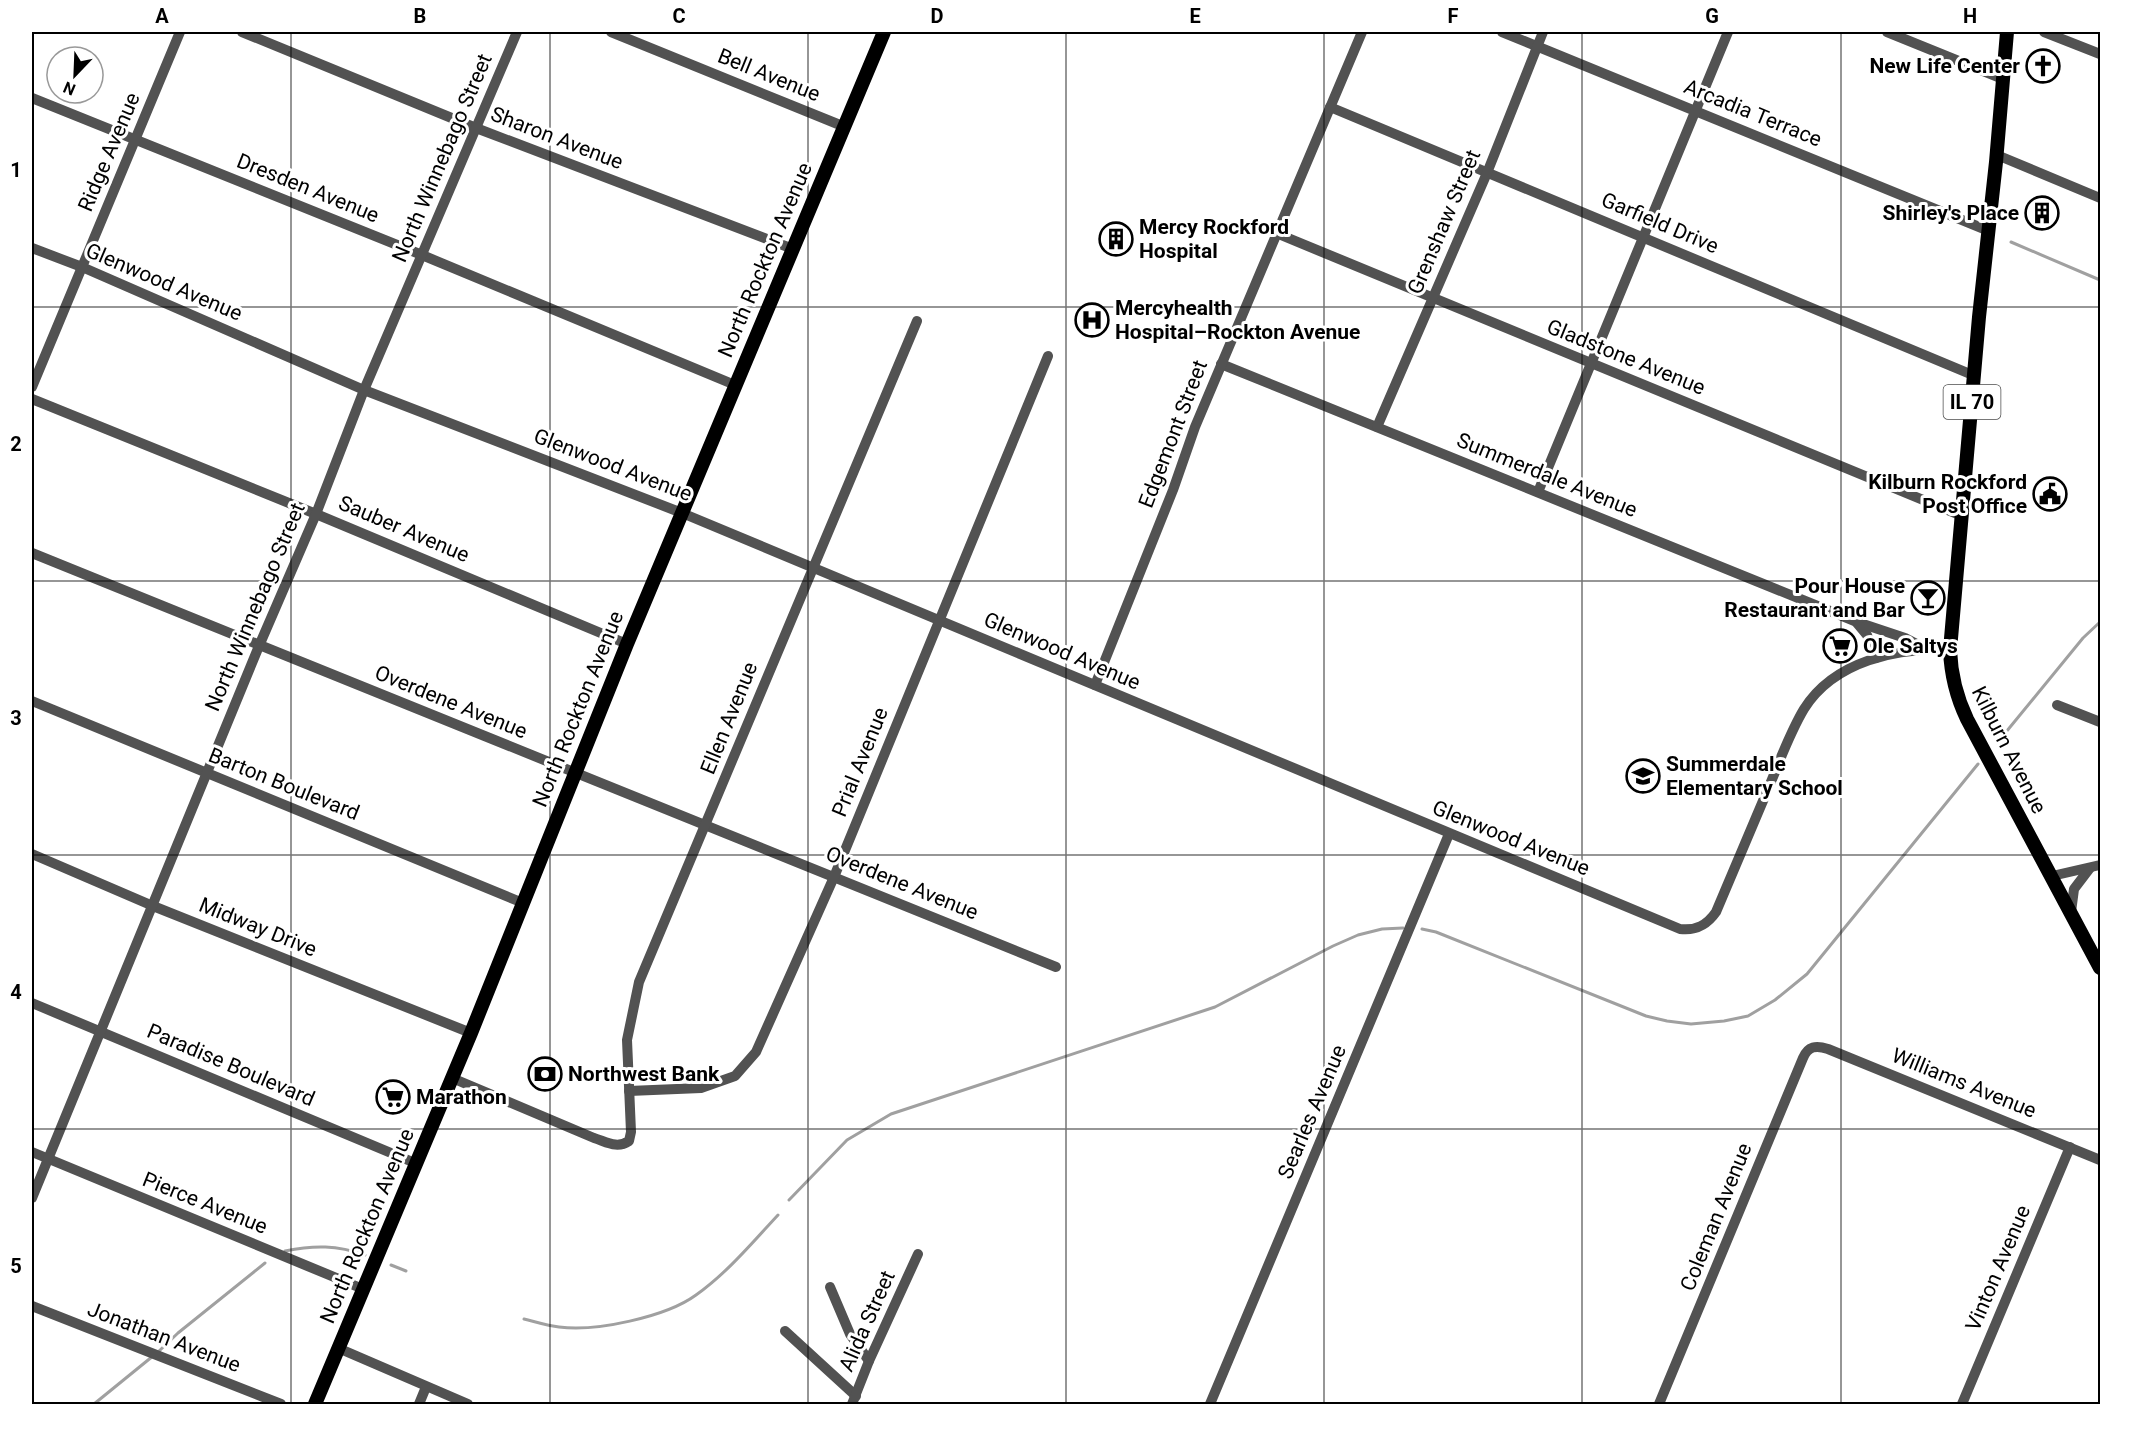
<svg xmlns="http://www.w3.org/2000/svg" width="2132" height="1436" viewBox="0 0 2132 1436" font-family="Roboto,sans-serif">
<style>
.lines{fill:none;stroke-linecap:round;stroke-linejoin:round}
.stream{stroke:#a0a0a0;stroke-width:3}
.minor{stroke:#525252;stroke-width:10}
.major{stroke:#000;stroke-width:14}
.grid{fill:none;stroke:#000;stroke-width:1.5;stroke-opacity:0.55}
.labels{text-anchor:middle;stroke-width:6;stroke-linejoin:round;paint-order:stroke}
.shield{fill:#fff;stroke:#4c4c4c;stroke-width:1.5}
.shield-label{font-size:20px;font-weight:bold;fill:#000}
.poi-label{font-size:21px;font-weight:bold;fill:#000;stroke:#fff;text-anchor:start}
.street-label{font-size:21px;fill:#000;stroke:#fff}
.neatline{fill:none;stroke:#000;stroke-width:2}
.grid-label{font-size:20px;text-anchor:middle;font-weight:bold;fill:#000}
</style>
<rect width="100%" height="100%" fill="#fff"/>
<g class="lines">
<g class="stream">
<path d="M2011,242L2100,280"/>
<path d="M1997,743L2083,638L2100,622"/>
<path d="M1422,929L1436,932L1646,1016L1667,1021L1691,1024L1724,1021L1748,1016L1775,1000L1807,974L1978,764"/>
<path d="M789,1200L847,1140L891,1114L1215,1007L1333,946L1358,935L1382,929L1403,928"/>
<path d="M285,1251C314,1245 337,1245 365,1255"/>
<path d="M391,1265L406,1271"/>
<path d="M524,1319C536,1322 548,1326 559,1327C595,1332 666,1317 696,1295C727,1273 752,1243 778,1215"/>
<path d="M158,1352L178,1333L265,1263"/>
<path d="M94,1404L153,1356"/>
</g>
<g class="minor">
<path d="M242,32L476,128L793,249"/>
<path d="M611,32L845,127"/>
<path d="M1502,32L1989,231"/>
<path d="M1887,32L2003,79"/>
<path d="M2044,32L2100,54"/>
<path d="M32,98L422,255L735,385"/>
<path d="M1330,107L1975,376"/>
<path d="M1997,155L2100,198"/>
<path d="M1276,233L1962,516"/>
<path d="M32,248L82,267L364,390L682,513L1680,929C1696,931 1707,925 1716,912C1733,871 1751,830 1768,789C1779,763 1789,734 1804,709C1834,661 1898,647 1950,650"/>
<path d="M1221,364L1857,622L1905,638L1924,648"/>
<path d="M32,387L180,32"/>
<path d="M32,399L316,514L627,644"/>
<path d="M1377,427L1487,173L1543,32"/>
<path d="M1538,492L1728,32"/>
<path d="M32,553L1056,967"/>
<path d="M1857,623L1867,635L1876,658"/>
<path d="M1095,685L1173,490L1195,427L1362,32"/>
<path d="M32,701L523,903"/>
<path d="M2057,705L2100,722"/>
<path d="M32,854L153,906L471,1033"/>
<path d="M2052,876L2100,865"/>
<path d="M2071,912L2074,889L2090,868"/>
<path d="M32,1003L415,1163"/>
<path d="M452,1078L594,1138C607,1142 617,1149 629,1141L631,1132L627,1040L639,982L917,321"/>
<path d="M629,1091L701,1088L735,1076L756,1052L834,877L1048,356"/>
<path d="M32,1152L363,1289"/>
<path d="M32,1198L259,646L316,514L364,390L517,32"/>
<path d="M830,1287L850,1334L869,1361"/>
<path d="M32,1306L281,1404"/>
<path d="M785,1331L856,1396"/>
<path d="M338,1348L468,1404"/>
<path d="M419,1404L426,1387"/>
<path d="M852,1404L869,1361L918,1254"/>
<path d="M1210,1404L1449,834"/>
<path d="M1659,1404L1803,1058C1808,1046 1816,1045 1828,1049L2100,1160"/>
<path d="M1962,1404L2070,1147"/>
</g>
<g class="major">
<path d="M2007,32L1996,162L1979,317L1950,650C1951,676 1956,696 1967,719L2100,968"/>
<path d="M315,1404L471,1033L627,644L884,32"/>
</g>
</g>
<path class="grid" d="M291,32V1404M550,32V1404M808,32V1404M1066,32V1404M1324,32V1404M1582,32V1404M1841,32V1404M32,307H2100M32,581H2100M32,855H2100M32,1129H2100"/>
<defs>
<symbol id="church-ring" viewBox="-11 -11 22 22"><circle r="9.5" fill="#fff" stroke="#000" stroke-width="1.5"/><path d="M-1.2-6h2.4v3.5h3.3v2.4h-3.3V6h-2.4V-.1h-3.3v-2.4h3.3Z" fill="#000"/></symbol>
<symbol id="building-ring" viewBox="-11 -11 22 22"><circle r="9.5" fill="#fff" stroke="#000" stroke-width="1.5"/><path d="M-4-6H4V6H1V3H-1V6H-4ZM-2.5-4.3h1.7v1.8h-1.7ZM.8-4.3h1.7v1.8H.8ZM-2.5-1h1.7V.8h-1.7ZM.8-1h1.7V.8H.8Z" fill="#000"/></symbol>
<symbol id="hospital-ring" viewBox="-11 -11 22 22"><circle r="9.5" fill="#fff" stroke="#000" stroke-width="1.5"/><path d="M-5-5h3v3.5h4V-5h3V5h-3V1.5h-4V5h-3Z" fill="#000"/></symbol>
<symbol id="civic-ring" viewBox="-11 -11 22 22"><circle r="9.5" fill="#fff" stroke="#000" stroke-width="1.5"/><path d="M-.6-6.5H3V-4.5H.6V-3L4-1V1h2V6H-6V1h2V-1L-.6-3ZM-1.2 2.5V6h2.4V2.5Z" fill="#000"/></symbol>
<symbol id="bar-ring" viewBox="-11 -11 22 22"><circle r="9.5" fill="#fff" stroke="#000" stroke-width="1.5"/><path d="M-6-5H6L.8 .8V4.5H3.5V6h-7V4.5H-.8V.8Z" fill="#000"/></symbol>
<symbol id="supermarket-ring" viewBox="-11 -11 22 22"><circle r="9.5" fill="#fff" stroke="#000" stroke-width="1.5"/><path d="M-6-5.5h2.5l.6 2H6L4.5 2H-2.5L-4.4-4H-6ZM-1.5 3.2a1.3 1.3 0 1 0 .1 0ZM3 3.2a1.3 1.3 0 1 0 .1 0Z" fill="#000"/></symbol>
<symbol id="school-ring" viewBox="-11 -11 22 22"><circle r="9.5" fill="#fff" stroke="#000" stroke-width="1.5"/><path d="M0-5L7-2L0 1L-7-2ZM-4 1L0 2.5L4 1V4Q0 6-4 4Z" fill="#000"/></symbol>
<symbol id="bank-ring" viewBox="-11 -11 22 22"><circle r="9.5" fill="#fff" stroke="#000" stroke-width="1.5"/><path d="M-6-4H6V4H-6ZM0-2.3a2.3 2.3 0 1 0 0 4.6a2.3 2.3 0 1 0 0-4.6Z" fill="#000"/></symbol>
</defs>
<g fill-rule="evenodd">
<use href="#church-ring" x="2024" y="47" width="38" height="38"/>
<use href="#building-ring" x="2023" y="194" width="38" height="38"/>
<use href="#building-ring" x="1097" y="220" width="38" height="38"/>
<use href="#hospital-ring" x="1073" y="301" width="38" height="38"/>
<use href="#civic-ring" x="2031" y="475" width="38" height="38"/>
<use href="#bar-ring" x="1909" y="579" width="38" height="38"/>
<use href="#supermarket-ring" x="1821" y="627" width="38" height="38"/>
<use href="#school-ring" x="1624" y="757" width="38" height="38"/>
<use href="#bank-ring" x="526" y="1055" width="38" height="38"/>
<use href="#supermarket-ring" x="374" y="1078" width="38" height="38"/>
</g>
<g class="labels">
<rect class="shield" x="1943.5" y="385" width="57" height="34" rx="4.5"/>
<g class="shield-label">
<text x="1972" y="409">IL 70</text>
</g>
<g class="poi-label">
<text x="2020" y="73" text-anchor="end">New Life Center</text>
<text x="2019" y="220" text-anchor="end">Shirley's Place</text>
<text x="1139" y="234">Mercy Rockford<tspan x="1139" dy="24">Hospital</tspan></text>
<text x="1115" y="315">Mercyhealth<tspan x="1115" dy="24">Hospital–Rockton Avenue</tspan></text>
<text x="2027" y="489" text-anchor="end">Kilburn Rockford<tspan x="2027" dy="24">Post Office</tspan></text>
<text x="1905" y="593" text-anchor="end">Pour House<tspan x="1905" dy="24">Restaurant and Bar</tspan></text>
<text x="1863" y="653">Ole Saltys</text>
<text x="1666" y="771">Summerdale<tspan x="1666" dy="24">Elementary School</tspan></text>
<text x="568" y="1081">Northwest Bank</text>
<text x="416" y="1104">Marathon</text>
</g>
<g class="street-label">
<text transform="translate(769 75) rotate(22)" y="7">Bell Avenue</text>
<text transform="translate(1753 113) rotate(22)" y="7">Arcadia Terrace</text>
<text transform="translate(557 138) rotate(21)" y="7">Sharon Avenue</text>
<text transform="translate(109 152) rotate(-67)" y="7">Ridge Avenue</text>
<text transform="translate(442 158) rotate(-67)" y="7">North Winnebago Street</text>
<text transform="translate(308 188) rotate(22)" y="7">Dresden Avenue</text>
<text transform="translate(1444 222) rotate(-67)" y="7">Grenshaw Street</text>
<text transform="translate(1660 223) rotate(23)" y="7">Garfield Drive</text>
<text transform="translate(765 260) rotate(-67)" y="7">North Rockton Avenue</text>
<text transform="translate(164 282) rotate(23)" y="7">Glenwood Avenue</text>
<text transform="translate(1626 357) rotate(22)" y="7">Gladstone Avenue</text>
<text transform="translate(1173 434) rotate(-69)" y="7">Edgemont Street</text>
<text transform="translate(613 465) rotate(21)" y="7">Glenwood Avenue</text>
<text transform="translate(1547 475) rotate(22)" y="7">Summerdale Avenue</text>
<text transform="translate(404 529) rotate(23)" y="7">Sauber Avenue</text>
<text transform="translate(255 607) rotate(-67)" y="7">North Winnebago Street</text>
<text transform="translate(1062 651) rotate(23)" y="7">Glenwood Avenue</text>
<text transform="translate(451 702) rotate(22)" y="7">Overdene Avenue</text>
<text transform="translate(578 709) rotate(-68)" y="7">North Rockton Avenue</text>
<text transform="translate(729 718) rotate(-68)" y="7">Ellen Avenue</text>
<text transform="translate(2009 750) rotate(63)" y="7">Kilburn Avenue</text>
<text transform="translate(860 762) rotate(-68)" y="7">Prial Avenue</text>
<text transform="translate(284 784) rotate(22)" y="7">Barton Boulevard</text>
<text transform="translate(1511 838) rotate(22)" y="7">Glenwood Avenue</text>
<text transform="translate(902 883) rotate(22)" y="7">Overdene Avenue</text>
<text transform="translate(258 927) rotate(22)" y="7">Midway Drive</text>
<text transform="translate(231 1065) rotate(23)" y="7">Paradise Boulevard</text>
<text transform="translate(1964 1083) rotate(22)" y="7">Williams Avenue</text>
<text transform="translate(1312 1112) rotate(-67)" y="7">Searles Avenue</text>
<text transform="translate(205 1203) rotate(22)" y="7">Pierce Avenue</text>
<text transform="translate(1716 1217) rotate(-68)" y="7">Coleman Avenue</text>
<text transform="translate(367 1226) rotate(-67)" y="7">North Rockton Avenue</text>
<text transform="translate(1998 1268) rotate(-67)" y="7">Vinton Avenue</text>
<text transform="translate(867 1321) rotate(-66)" y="7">Alida Street</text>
<text transform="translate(164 1337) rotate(21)" y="7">Jonathan Avenue</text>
</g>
</g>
<rect width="2132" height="1436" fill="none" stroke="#ffffff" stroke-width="66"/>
<g transform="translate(75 75) rotate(203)"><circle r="28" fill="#ffffff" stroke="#999999" stroke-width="1.5"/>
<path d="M0-4.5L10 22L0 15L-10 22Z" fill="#000000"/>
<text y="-9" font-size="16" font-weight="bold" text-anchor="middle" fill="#000000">N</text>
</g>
<rect x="33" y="33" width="2066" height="1370" class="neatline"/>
<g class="grid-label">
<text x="162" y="23">A</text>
<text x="420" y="23">B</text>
<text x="679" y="23">C</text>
<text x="937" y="23">D</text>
<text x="1195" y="23">E</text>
<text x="1453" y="23">F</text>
<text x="1712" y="23">G</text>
<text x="1970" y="23">H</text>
<text x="16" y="177">1</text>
<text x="16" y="451">2</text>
<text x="16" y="725">3</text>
<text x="16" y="999">4</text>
<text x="16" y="1273">5</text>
</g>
</svg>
